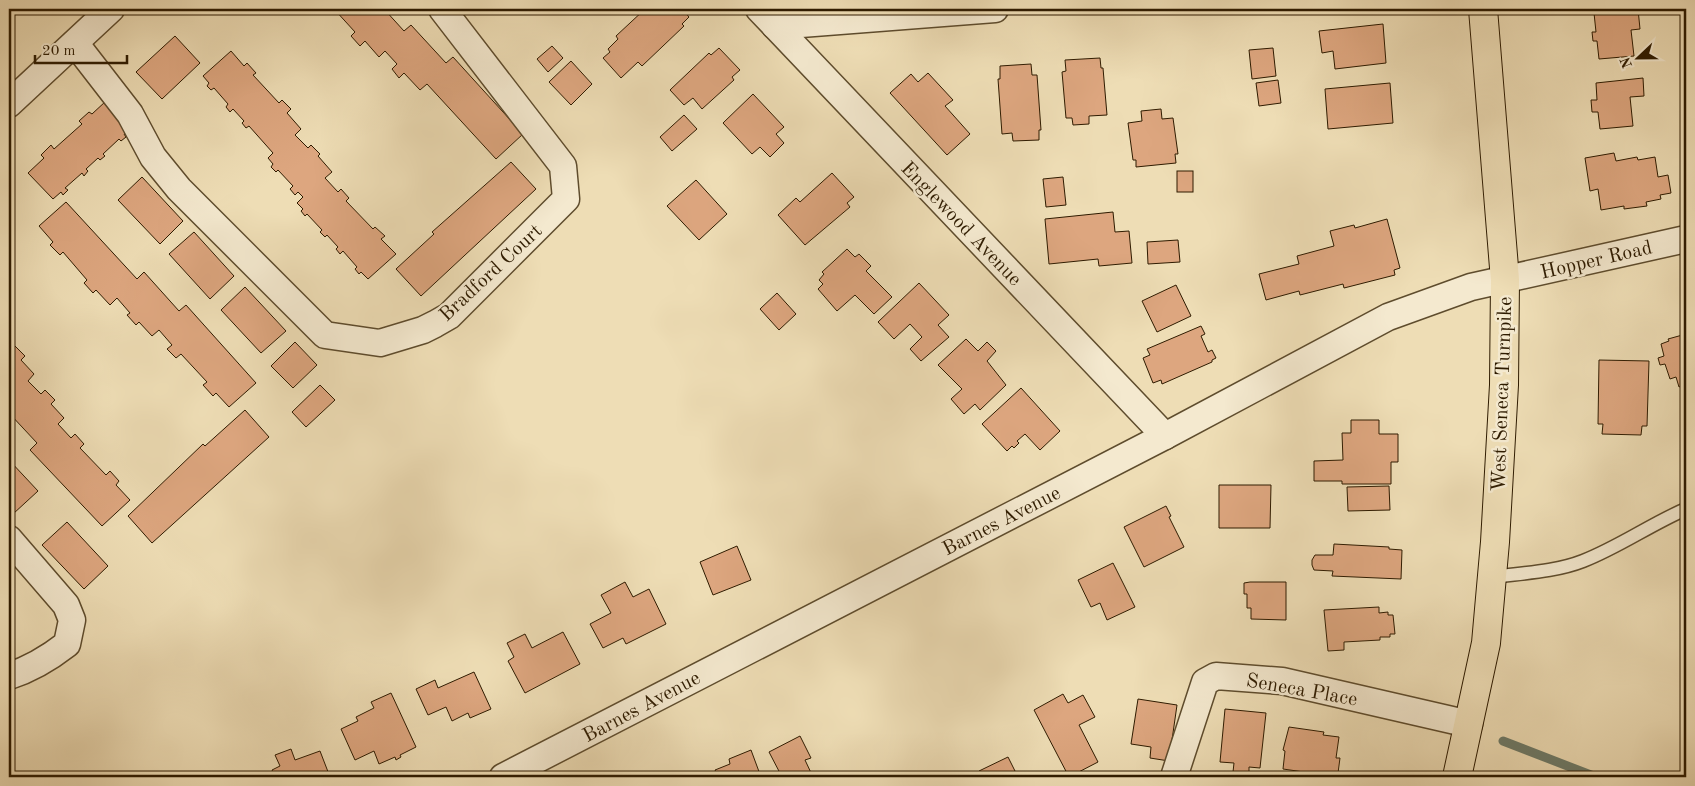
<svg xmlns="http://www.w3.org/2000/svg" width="1695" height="786" viewBox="0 0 1695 786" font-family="'Old Standard TT',serif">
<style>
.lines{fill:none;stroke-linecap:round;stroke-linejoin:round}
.stream{stroke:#6e7b69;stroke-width:9}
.building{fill:#dda67f;stroke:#2e1b00}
.lane-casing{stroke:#5e4c2d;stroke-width:15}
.street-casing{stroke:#5e4c2d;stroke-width:29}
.primary-casing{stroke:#2e1b00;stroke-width:30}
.lane{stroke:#f4e9cf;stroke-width:12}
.street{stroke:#f4e9cf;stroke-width:26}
.primary{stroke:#eeddb5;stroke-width:28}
.labels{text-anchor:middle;stroke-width:5;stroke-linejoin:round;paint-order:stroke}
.street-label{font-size:20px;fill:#2e1b00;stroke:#f4e9cf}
</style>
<rect width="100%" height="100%" fill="#eeddb5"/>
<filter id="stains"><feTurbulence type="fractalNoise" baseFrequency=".004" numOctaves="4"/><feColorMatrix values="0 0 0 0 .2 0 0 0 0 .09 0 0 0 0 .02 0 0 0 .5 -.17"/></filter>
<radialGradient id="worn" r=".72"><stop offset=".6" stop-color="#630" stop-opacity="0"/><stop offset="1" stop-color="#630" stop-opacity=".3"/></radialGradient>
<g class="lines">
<path class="stream" d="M1503,741L1596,777"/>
</g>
<g class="building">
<path d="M334,9H384L404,31L411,25L446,63L453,57L523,134L496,159L427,84L420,90L404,73L399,78L392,69L397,64L385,51L379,57L365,41L360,46L351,36L355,32Z"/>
<path d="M645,9H682L689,17L682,24L684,26L642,66L638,62L621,78L603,58L610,52L608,49L618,39L616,36Z"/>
<path d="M1627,9H1638L1640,29L1631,30L1634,56L1599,59L1597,41H1593L1592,32H1596L1594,13L1627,10Z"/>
<path d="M1383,24L1386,63L1335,69L1333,51L1322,53L1319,31Z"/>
<path d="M175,36L200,63L162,99L136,72Z"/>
<path d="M552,46L563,58L548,72L537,59Z"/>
<path d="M719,48L740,70L732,77L734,80L702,109L693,98L684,105L670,90L709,53L711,55Z"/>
<path d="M1273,48L1276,76L1252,79L1249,50Z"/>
<path d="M231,51L244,66L247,63L256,73L253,75L279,103L282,100L291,109L287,113L301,129L295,135L308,148L311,145L320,154L318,156L332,172L325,178L338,192L341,189L349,198L346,201L373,229L375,227L385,236L381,239L396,254L368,279L361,272L359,274L355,269L357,267L343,251L340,254L336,249L338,247L327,235L325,237L320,232L322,230L307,214L305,216L301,211L303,209L297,203L303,197L298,192L295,195L290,189L293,186L278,170L276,172L271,167L273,164L268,158L273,153L249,126L246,128L242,123L244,121L233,109L230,112L226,107L228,104L214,88L211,90L207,86L209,83L203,76Z"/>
<path d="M1100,58L1101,68H1103L1107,115L1089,116V124L1073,125L1072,118H1066L1062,72L1066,71L1065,60Z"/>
<path d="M571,61L592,84L571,105L549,82Z"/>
<path d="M1031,64L1032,75H1037L1041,130H1039V140L1013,141L1012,133L1002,134L998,79H1000V66Z"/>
<path d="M928,73L953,100L945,106L970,134L947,155L890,93L911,74L918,82Z"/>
<path d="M1643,78L1644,96L1630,97L1633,126L1600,129L1598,112H1592L1591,100H1597L1596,83Z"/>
<path d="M1278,80L1281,103L1259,106L1256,83Z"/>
<path d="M1390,83L1393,123L1328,129L1325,89Z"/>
<path d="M753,94L784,127L776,134L784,143L770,157L760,147L752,154L723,123Z"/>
<path d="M106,101L131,128L124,134L126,137L121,141L119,139L103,154L105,156L100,160L98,158L86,169L88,171L84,176L82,173L65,188L68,190L63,195L61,192L53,199L28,173L44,158L41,155L51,145L54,149L82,124L79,121L89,112L92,114Z"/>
<path d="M1161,109L1162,119L1173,118L1178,154H1175L1176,163L1136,167V160H1133L1128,123L1142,121L1141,111Z"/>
<path d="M684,115L697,129L672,151L660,137Z"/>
<path d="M1614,153L1616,161L1637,157L1638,160L1655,157L1658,177L1668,175L1671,193L1660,195L1661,199L1646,202L1647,206L1624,209V206L1601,210L1598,189L1590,191L1585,158Z"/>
<path d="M511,162L536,189L421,296L396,269L434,234L432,232Z"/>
<rect x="1177" y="171" width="16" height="21"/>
<path d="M832,173L854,197L847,203L850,207L805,245L778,215L796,198L800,202Z"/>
<path d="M142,177L183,221L160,244L118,200Z"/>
<path d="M1063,177L1066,205L1046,207L1043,179Z"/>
<path d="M696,180L727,214L699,240L667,206Z"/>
<path d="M66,202L137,279L144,272L179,311L186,305L256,383L229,407L216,393L213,396L203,385L207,382L181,354L176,358L167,349L172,345L159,330L152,336L139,322L136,325L127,315L130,313L117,298L110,305L96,290L93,293L84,283L87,280L63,252L60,255L50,245L53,242L39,226Z"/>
<path d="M1113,212L1115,232L1129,231L1132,263L1099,266L1098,259L1049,264L1045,219Z"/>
<path d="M1387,219L1400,268L1394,270L1395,275L1344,288L1343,284L1300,295L1299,291L1266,300L1259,274L1299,264L1297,256L1334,246L1330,231L1354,225L1355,228Z"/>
<path d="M194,232L234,276L210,299L169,254Z"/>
<path d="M1178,240L1180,262L1148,264L1147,242Z"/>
<path d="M847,249L855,257L859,254L871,266L866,271L892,297L874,314L855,295L837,311L818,289L823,284L819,280L824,274L822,272Z"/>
<path d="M919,283L949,315L938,325L949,337L921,361L910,349L922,337L910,324L894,339L878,322Z"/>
<path d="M1176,285L1191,316L1157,332L1142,301Z"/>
<path d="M245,287L286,331L261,353L221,310Z"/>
<path d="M777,293L796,314L779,330L760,309Z"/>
<path d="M1201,326L1205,334L1201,336L1208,352L1212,350L1216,358L1212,360V362L1162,384L1161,380L1153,383L1143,358L1150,355L1147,349Z"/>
<path d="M1686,334V384L1679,387L1676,377L1670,379L1665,364L1660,365L1658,358L1664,356L1661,344L1669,341L1668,339Z"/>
<path d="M966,339L978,351L987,342L996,351L987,361L1006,385L980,410L975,404L964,414L951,399L962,389L938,365Z"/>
<path d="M295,342L317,365L293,388L271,366Z"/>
<path d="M15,346L25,356L21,360L34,374L28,381L41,394L45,390L55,400L51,404L64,418L58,424L71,438L75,434L84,444L80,448L106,475L110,471L119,481L116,485L130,500L102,526L30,450L37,443L9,413V348L11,350Z"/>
<path d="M1599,360L1649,361L1647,426H1642L1641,435L1602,434L1603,424H1598Z"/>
<path d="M320,385L335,400L306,427L292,412Z"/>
<path d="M1021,388L1060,431L1040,450L1025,434L1017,441L1019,443L1014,448L1012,446L1007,451L982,424Z"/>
<path d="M245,410L269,437L152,543L128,516L203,444L205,446Z"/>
<path d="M1351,420H1379V434H1398V462H1391V484H1342V481H1314V461L1343,460L1342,433H1351Z"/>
<path d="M9,460L38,491L13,514L9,509Z"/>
<path d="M1219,485H1271L1270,528H1219Z"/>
<path d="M1389,486L1390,510L1348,511L1347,487Z"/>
<path d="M1166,506L1171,516L1169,517L1184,547L1144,567L1124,527Z"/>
<path d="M67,522L108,566L84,589L42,545Z"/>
<path d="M1334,544L1389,547V549L1402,550L1401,579L1332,576L1333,571L1314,570L1312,565V560L1315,555H1333Z"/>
<path d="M737,546L751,580L713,595L700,562Z"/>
<path d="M1113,563L1135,607L1107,620L1100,603L1091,607L1078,580Z"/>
<path d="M625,582L633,597L649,589L666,624L626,644L623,638L603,648L590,624L611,613L601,595Z"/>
<path d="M1250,582H1286V620L1251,619V608H1247V594H1244V583Z"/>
<path d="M1379,607V613L1388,612V615H1393L1395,634H1390V637H1380V640L1344,642V650L1328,651L1324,610Z"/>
<path d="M563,632L580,664L525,693L508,661L514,657L507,643L525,634L532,648Z"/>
<path d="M474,672L491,709L470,718L468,713L452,721L446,707L428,715L416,689L435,680L438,688Z"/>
<path d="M391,693L416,747L400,755L401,757L396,760L395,757L379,764L374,751L355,760L341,729L358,721L356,717L374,708L371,702Z"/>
<path d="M1063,694L1068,703L1083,695L1095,717L1079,725L1098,762L1069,777L1034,710Z"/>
<path d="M1138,699L1177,705L1169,761L1150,758L1151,747L1131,744Z"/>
<path d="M1225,709L1266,713L1260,768L1249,767V773L1233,772L1234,763L1220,762Z"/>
<path d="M1289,727L1324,732L1323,735L1339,737L1336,758H1340L1338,773L1334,772L1332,776L1283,769L1285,751L1283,750Z"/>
<path d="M800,736L811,758L805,760L813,777H787L785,772L781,775L769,752Z"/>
<path d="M291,749L295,760L320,751L330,777H275L272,770L280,766L275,755Z"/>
<path d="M751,750L761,777H718L715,770L730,764L729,759Z"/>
<path d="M1008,757L1018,777H981L979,771Z"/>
<path d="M1092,772L1095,777H1083Z"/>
</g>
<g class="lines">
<defs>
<path id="lane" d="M1492,577C1522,573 1555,572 1583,561C1619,547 1651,524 1686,509"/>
<g id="street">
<path d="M759,9L1165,436"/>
<path d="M775,26L995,9"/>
<path d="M75,43L130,114L153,157L179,189L325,335L380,343L423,330L435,324L449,316L566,199L563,166L442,9"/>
<path d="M9,104L111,9"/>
<path d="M9,539L66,605L72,620L67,644C49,658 31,669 9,676"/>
<path d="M503,777L1165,436L1388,317L1471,287L1686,239"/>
<path d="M1174,777L1205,682L1216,676L1282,681L1469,724"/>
</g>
<path id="primary" d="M1457,777L1486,643L1495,542L1504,385L1505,280L1483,9"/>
</defs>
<use href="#lane" class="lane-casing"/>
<use href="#street" class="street-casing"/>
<use href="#primary" class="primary-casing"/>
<use href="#lane" class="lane"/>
<use href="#street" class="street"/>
<use href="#primary" class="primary"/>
</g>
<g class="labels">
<g class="street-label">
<text transform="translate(962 223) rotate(46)" y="7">Englewood Avenue</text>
<text transform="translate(1596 259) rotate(-13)" y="7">Hopper Road</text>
<text transform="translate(490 272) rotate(-43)" y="7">Bradford Court</text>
<text transform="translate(1501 394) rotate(-88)" y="7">West Seneca Turnpike</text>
<text transform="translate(1001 520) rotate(-27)" y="7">Barnes Avenue</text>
<text transform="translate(1302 689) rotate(10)" y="7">Seneca Place</text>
<text transform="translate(641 706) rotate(-28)" y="7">Barnes Avenue</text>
</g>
</g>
<rect width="1695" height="786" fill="none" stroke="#eeddb5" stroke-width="30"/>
<rect x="10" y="10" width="1675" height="766" fill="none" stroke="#2e1b00" stroke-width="2.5"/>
<rect x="15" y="15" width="1665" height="756" fill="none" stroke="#2e1b00"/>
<g transform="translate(1638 58) rotate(248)" stroke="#f4e9cf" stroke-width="4" paint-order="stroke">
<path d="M0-4L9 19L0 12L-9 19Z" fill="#2e1b00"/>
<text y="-8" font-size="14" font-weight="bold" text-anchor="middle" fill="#2e1b00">N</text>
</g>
<path d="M35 55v8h92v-8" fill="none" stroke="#2e1b00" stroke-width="2.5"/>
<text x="42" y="55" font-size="15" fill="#2e1b00" stroke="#f4e9cf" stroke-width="4" paint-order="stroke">20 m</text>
<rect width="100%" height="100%" filter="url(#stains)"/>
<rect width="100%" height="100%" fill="url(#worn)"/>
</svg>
